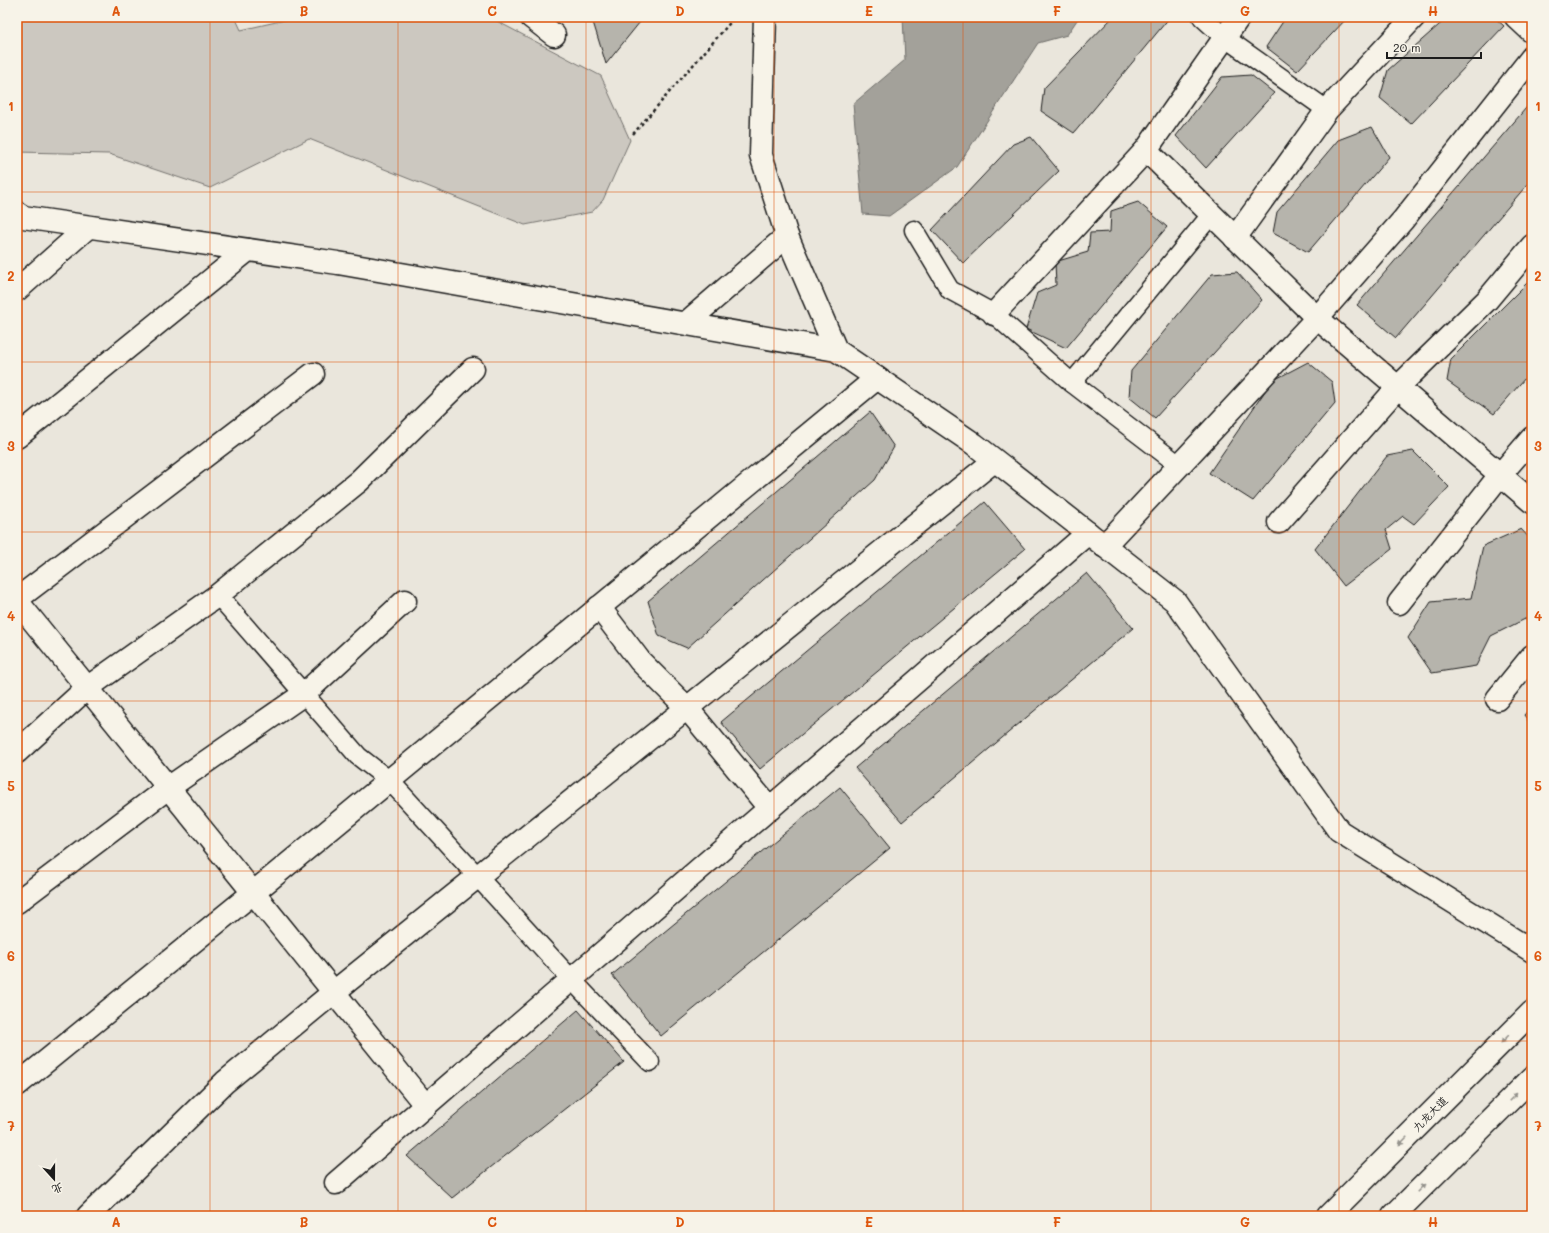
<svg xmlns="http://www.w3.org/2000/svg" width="1549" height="1233" viewBox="0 0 1549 1233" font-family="Mali,'LXGW WenKai TC',sans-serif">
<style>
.green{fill:#ccc8c0;stroke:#74726e}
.water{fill:#a3a19a;stroke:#6d6c68}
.building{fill:#b6b4ac;stroke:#1c1c1c}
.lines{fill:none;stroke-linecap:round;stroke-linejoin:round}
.service-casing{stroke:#1c1c1c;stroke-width:21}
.minor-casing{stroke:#1c1c1c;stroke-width:25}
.secondary-casing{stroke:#1c1c1c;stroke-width:25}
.path{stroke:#1c1c1c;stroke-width:2.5;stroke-dasharray:3 3;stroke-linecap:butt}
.service{stroke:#f7f3e8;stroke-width:18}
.minor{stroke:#f7f3e8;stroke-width:22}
.secondary{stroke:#f7f3e8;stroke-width:22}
.oneway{fill:#94928c}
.grid{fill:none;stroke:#de560d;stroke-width:1;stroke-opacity:0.55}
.labels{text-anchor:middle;stroke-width:3;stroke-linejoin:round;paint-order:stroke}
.street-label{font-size:11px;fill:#1c1c1c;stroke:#f7f3e8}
.neatline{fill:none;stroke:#de560d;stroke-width:1.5}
.grid-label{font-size:13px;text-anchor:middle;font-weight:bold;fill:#de560d}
</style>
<rect width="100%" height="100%" fill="#eae6dc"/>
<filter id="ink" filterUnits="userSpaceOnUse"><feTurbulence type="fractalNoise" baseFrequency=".025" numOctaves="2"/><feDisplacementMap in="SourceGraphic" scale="8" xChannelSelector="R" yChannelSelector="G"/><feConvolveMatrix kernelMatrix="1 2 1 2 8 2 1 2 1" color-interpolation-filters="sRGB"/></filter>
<g filter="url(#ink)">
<path class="green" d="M17,17H235L241,30L298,17H489L601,76L630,140L603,200L592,212L525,225L309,139L210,188L109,154L17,152Z"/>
<path class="water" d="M903,17H1079L1067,35L1038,43L957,167L889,216L863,214L853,104L905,60Z"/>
<g class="building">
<path d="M596,17H644L606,64L593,22Z"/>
<path d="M1113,17H1170L1074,133L1041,111L1044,88Z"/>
<path d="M1286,17H1348L1297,71L1266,47Z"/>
<path d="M1448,17H1494L1504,26L1411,124L1380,98L1388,70Z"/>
<path d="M1251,75L1274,93L1206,168L1176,136L1222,77Z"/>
<path d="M1532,101V179L1396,338L1357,305Z"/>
<path d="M1372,127L1389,157L1308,252L1273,233L1277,212L1338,140Z"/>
<path d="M1031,137L1059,171L963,263L932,230L1013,144Z"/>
<path d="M1138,202L1167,227L1066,348L1026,329L1037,293L1056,285L1055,262L1088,252L1090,233L1110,232L1111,211Z"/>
<path d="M1237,272L1262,300L1155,418L1129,397L1131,371L1212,274Z"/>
<path d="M1532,278V370L1494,414L1447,381L1451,359Z"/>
<path d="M1308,362L1332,382L1335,403L1253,501L1209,473L1272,381Z"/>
<path d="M870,412L894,447L875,480L687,648L659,636L648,601Z"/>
<path d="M1413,451L1449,487L1414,524L1403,516L1386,530L1392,549L1344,586L1315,549L1387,456Z"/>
<path d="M985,502L1025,549L760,769L721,722Z"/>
<path d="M1521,529L1532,541L1531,616L1491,636L1476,666L1432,673L1408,638L1431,602L1471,598L1483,546Z"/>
<path d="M1087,573L1133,628L902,822L855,768Z"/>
<path d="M1532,706V726L1524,715Z"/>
<path d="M840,787L890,848L661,1036L612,975Z"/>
<path d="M578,1010L624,1062L452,1198L407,1156Z"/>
</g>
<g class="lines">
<defs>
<g id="service">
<path d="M1202,17L1224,37L1327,110"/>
<path d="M914,230L950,290L994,314L1072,383L1179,465"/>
<path d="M1072,383L1211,215"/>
<path d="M218,595L358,756L390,781L572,980L650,1062"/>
</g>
<g id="minor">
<path d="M531,17L554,35"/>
<path d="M765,17L761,155L787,236L836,350"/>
<path d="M1516,17L1532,32"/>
<path d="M1146,150L1317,318L1532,502"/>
<path d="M17,213L23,217L338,263L836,350L974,444L1175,601L1339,831L1532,951"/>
<path d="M1235,238L1327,110L1414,17"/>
<path d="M17,290L88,227"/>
<path d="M994,314L1146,150L1239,17"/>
<path d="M686,323L787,236"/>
<path d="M17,437L248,250"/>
<path d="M1279,522L1398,387L1487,300L1532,246"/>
<path d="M1104,546L1317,318L1403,220L1532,57"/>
<path d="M17,599L313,374"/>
<path d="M17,601L426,1106"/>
<path d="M1399,603L1500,475L1532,438"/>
<path d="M599,607L640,661L687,708L770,809"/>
<path d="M1497,699L1532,656"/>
<path d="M17,752L87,688L218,595L359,481L473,369"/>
<path d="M17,902L168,788L304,694L405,601"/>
<path d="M17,1085L253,893L877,378"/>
<path d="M336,1183L1088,533"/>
<path d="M88,1216L225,1082L334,992L994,461"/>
</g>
<g id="secondary">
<path d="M1328,1216L1532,1012"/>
<path d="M1393,1216L1532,1078"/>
</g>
</defs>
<use href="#service" class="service-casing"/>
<use href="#minor" class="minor-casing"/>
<use href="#secondary" class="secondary-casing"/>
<path class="path" d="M633,134L735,17"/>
<use href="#service" class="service"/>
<use href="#minor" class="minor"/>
<use href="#secondary" class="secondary"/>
</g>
<defs><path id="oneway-solid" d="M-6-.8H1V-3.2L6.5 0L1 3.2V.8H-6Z"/></defs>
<g class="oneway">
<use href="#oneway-solid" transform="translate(1505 1039) rotate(135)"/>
<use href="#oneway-solid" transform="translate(1513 1097) rotate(-45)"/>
<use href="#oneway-solid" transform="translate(1403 1141) rotate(135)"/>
<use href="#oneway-solid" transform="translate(1421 1188) rotate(-45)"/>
</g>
</g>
<path class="grid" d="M210,17V1216M398,17V1216M586,17V1216M774,17V1216M963,17V1216M1151,17V1216M1339,17V1216M17,192H1532M17,362H1532M17,532H1532M17,701H1532M17,871H1532M17,1041H1532"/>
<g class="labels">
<g class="street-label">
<text transform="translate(1430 1114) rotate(-45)" y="4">九龙大道</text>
</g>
</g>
<rect width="1549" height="1233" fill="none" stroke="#f7f3e8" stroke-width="44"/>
<g transform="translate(54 1179) rotate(159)" stroke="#f7f3e8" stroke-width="3" paint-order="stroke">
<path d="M0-3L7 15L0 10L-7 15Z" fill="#1c1c1c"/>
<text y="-6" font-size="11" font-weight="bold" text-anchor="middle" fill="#1c1c1c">北</text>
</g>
<path d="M1387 52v6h94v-6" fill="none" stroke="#1c1c1c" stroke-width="2"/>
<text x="1393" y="52" font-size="12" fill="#1c1c1c" stroke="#f7f3e8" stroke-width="3" paint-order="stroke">20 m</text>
<rect x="22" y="22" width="1505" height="1189" class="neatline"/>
<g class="grid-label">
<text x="116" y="16">A</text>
<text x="304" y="16">B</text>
<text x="492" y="16">C</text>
<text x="680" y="16">D</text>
<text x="869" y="16">E</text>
<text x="1057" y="16">F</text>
<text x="1245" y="16">G</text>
<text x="1433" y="16">H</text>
<text x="11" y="111">1</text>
<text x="1538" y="111">1</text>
<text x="11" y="281">2</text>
<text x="1538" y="281">2</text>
<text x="11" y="451">3</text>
<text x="1538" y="451">3</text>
<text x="11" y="621">4</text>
<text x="1538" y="621">4</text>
<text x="11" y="791">5</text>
<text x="1538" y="791">5</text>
<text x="11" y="961">6</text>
<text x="1538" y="961">6</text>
<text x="11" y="1131">7</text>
<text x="1538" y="1131">7</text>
<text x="116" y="1227">A</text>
<text x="304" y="1227">B</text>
<text x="492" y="1227">C</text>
<text x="680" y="1227">D</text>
<text x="869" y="1227">E</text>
<text x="1057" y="1227">F</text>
<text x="1245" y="1227">G</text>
<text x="1433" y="1227">H</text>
</g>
</svg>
